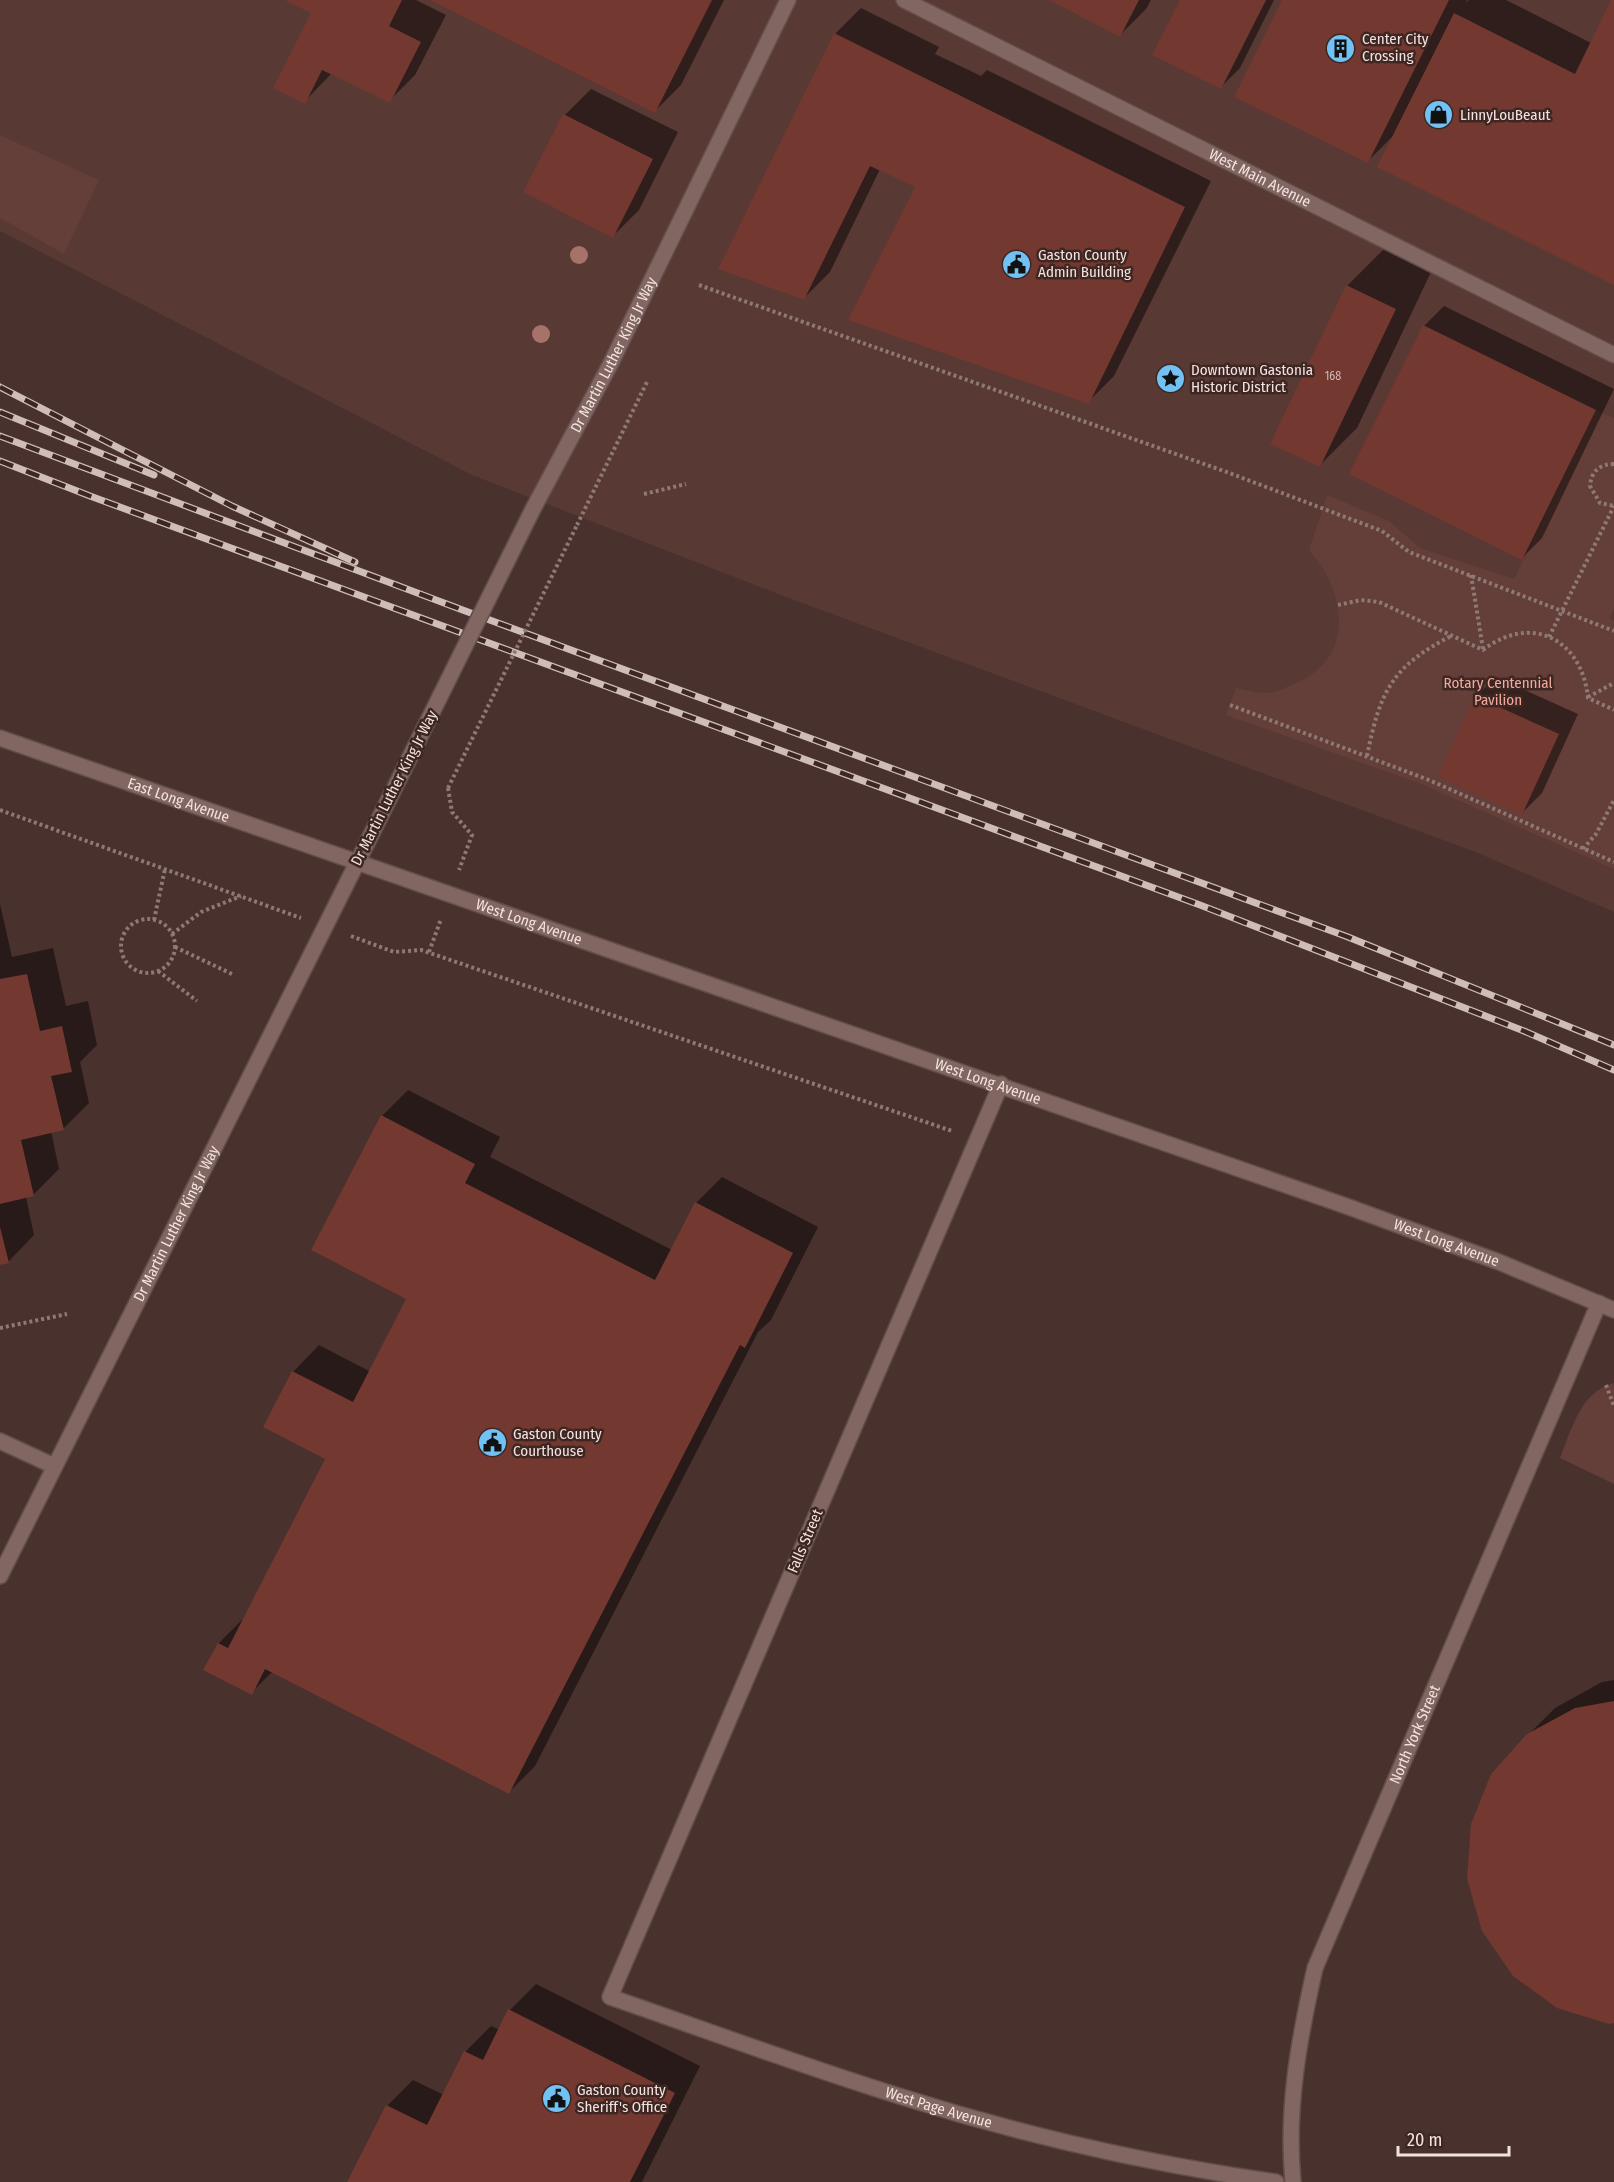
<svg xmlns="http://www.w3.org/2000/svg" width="1614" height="2182" viewBox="0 0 1614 2182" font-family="'Fira Sans Condensed',sans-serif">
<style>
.built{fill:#583934}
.green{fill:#643e38}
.shadow{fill:#0007}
.building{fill:#73382f}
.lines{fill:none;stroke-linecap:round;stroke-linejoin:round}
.service-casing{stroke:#614e4a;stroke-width:18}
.minor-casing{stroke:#614e4a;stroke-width:18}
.tertiary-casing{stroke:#614e4a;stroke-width:18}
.secondary-casing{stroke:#614e4a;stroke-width:18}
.path{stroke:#8e7975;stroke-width:4;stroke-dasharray:3 3;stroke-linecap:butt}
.service{stroke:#816662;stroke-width:15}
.minor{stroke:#816662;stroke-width:15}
.tertiary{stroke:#816662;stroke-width:15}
.secondary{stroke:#816662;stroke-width:15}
.rail-casing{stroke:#cfbdba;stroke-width:7}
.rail{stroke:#3e2723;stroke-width:4.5;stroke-dasharray:14;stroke-linecap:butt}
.secondary-bridge-casing{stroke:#614e4a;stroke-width:18;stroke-linecap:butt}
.path-bridge{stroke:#8e7975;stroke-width:4;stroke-dasharray:3 3;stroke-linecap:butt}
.secondary-bridge{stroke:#816662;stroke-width:15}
.tree{fill:#a7726a}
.labels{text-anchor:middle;stroke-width:5;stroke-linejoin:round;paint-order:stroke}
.number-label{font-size:12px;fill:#d3b8b4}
.poi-label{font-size:15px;fill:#f3e3e0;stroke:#3e2723;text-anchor:start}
.street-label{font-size:15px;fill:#f3e3e0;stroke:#3e2723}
.park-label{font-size:15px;fill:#f4a89c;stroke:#3e2723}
</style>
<rect width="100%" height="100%" fill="#49312d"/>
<path class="built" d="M0,0H1614V912L1478,853L786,597L472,475L0,231Z"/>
<g class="green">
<path d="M0,135L99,180L64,254L0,218Z"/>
<path d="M1596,410L1614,418V609L1610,618L1614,621V869L1419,783L1226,715L1236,688C1246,690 1258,693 1268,693C1277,692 1287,687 1294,684C1356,659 1347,592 1309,550L1327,495L1389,521L1420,548L1514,579Z"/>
<path d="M1614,1383V1484L1560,1458C1572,1429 1580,1392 1614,1383Z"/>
</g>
<g class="shadow">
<path d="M288,0H416L446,15L415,75L389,101L332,73L304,102L313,12Z"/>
<path d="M433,0H724L681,85L655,111Z"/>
<path d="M1052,0H1151L1146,9L1120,35Z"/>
<path d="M1181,0H1274L1240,68L1220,88Z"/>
<path d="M1283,0H1467L1466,3L1469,0H1506L1591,43L1614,0V283L1394,135L1368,161Z"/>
<path d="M861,8L939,47L935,54L981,76L987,70L1211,181L1114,376L1088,402L916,186L880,169L830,272L804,298L835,34Z"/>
<path d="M591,89L678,132L639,210L613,236L526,191L565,115Z"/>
<path d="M1384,249L1431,272L1357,428L1320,465L1347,286Z"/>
<path d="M1444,306L1614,389L1542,538L1522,558L1424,326Z"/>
<path d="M1496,677L1578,714L1542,793L1522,813L1440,775L1476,696Z"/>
<path d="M0,904L12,957L53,948L66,1006L88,1001L97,1045L80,1062L89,1103L63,1129L51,1131L59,1169L33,1195L26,1197L34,1235L8,1262L0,1263Z"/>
<path d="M408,1090L500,1137L490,1157L672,1250L696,1203L722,1177L818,1227L771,1320L758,1332L535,1766L509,1792L273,1671L251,1693L206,1670L219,1643L245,1617L327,1458L293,1372L319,1345L371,1372L408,1299L382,1116Z"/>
<path d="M1614,1680V2022L1528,1735L1555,1708L1602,1682Z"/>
<path d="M536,1984L700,2066L642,2182H349L387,2106L413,2080L444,2095L465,2052L491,2026L500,2030L510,2010Z"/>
</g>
<g class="building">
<path d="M285,0H402L389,26L421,42L390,103L322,70L305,104L273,88L311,13Z"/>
<path d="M430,0H712L655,113Z"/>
<path d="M1049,0H1139L1120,37Z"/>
<path d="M1180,0H1266L1221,89L1152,55Z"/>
<path d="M1282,0H1449L1368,163L1234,97Z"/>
<path d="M1611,0H1614V285L1377,167L1454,13L1575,74Z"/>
<path d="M834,33L1185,207L1089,404L848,320L915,187L870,166L804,300L718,269Z"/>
<path d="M563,114L653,159L613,238L523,192Z"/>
<path d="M1346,285L1396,309L1320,467L1270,444Z"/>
<path d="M1423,325L1596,410L1522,560L1349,474Z"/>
<path d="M1475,696L1559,734L1522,815L1438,776Z"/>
<path d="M27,974L40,1031L62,1026L72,1072L51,1076L64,1130L21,1140L34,1196L0,1204V979Z"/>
<path d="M381,1115L475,1164L465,1183L655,1280L695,1202L793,1253L745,1348L740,1345L509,1794L265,1669L252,1695L203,1670L218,1643L228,1648L325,1459L263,1427L292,1371L353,1402L406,1299L311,1250Z"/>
<path d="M0,1227L9,1263L0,1265Z"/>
<path d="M1614,1701V2023L1609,2024L1557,2008L1513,1976L1482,1931L1467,1879L1471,1824L1491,1774L1527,1734L1575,1708Z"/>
<path d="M508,2009L675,2093L630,2182H347L386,2105L427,2125L464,2051L483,2060Z"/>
</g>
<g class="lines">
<defs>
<path id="service" d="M0,1441L54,1466"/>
<g id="minor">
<path id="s1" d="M1001,1084L610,1997C706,2030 802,2066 899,2096C1022,2135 1149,2164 1276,2182"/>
<path id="s2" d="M1293,2182C1286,2109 1299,2039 1315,1968L1599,1303"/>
</g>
<g id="tertiary">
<path id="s3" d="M904,0L1614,355"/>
</g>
<g id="secondary">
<path id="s4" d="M533,509L611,363L788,0"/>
<path id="s5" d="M0,738L1346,1206L1499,1262L1614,1310"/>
<path id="s6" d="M0,1576L403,771"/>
</g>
</defs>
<use href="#service" class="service-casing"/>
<use href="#minor" class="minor-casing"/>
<use href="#tertiary" class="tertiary-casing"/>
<use href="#secondary" class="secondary-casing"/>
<g class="path">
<path d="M699,285L1224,471L1382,531L1409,552L1614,631"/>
<path d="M1614,464C1599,464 1591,472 1590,486L1600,503L1614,506"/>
<path d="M644,494L686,484"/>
<path d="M577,525L647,382"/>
<path d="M1471,575L1483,649"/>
<path d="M1338,605L1361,600L1379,602L1483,650C1531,613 1582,639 1588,698L1614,710"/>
<path d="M1549,637L1614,506"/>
<path d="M1588,697L1614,683"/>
<path d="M1230,705L1429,780L1614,862"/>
<path d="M1367,756C1380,692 1391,667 1451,636"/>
<path d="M448,788L452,812L472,835L459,870"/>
<path d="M0,810L301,918"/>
<path d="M1583,849L1596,834L1614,800"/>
<circle cx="148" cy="946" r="27"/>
<path d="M154,920L165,869"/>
<path d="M172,934L201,912L241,896"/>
<path d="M351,936L394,952L421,950L952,1131"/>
<path d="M175,947L232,974"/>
<path d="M429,952L441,919"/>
<path d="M158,971L197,1001"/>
<path d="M0,1328L67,1314"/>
<path d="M1606,1385L1614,1406"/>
</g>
<use href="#service" class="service"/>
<use href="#minor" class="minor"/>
<use href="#tertiary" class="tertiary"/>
<use href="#secondary" class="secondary"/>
<defs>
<g id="rail">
<path d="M0,387L232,506L355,562"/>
<path d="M0,412L154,475"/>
<path d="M0,436L460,609L1348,937L1614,1045"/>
<path d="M0,461L90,496L1200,905L1524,1031L1614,1070"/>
</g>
</defs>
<use href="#rail" class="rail-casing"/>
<use href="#rail" class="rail"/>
<defs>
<path id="secondary-bridge" d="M403,771L533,509"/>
</defs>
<use href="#secondary-bridge" class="secondary-bridge-casing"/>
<path class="path-bridge" d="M448,788L577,525"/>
<use href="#secondary-bridge" class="secondary-bridge"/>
</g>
<g class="tree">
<circle cx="579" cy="255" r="9"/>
<circle cx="541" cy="334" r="9"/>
</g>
<defs>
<symbol id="building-disc" viewBox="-11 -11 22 22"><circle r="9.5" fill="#72c1f5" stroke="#3e2723"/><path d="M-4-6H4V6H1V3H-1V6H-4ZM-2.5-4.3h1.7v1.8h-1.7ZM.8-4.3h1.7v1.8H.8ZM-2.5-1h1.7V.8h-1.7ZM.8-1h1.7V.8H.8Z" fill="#111"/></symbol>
<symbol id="shop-disc" viewBox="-11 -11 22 22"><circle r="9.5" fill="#72c1f5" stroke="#3e2723"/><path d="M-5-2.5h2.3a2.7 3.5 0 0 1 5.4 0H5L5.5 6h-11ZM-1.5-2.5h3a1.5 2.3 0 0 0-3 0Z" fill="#111"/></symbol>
<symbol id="civic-disc" viewBox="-11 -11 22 22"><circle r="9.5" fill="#72c1f5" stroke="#3e2723"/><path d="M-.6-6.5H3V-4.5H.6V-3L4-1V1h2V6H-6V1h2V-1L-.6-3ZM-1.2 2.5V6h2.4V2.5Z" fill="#111"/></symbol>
<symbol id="sight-disc" viewBox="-11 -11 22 22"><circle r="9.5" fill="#72c1f5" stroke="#3e2723"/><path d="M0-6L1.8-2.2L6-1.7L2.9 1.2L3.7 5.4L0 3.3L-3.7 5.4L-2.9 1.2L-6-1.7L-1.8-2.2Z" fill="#111"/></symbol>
</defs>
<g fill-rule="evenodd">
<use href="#building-disc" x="1324" y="32" width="33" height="33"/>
<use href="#shop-disc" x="1422" y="98" width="33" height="33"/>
<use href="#civic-disc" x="1000" y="248" width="33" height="33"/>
<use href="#sight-disc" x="1154" y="362" width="33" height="33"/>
<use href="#civic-disc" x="476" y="1426" width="33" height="33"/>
<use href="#civic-disc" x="540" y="2082" width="33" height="33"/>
</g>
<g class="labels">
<g class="number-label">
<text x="1333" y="380">168</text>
</g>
<g class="poi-label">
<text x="1362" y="44">Center City<tspan x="1362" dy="17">Crossing</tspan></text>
<text x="1460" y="120">LinnyLouBeaut</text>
<text x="1038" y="260">Gaston County<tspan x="1038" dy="17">Admin Building</tspan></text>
<text x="1191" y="375">Downtown Gastonia<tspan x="1191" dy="17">Historic District</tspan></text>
<text x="513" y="1439">Gaston County<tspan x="513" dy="17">Courthouse</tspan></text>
<text x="577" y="2095">Gaston County<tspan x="577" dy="17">Sheriff's Office</tspan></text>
</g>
<g class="street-label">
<text dy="5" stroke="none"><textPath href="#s3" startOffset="398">West Main Avenue</textPath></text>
<text dy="5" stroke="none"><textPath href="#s4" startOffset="174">Dr Martin Luther King Jr Way</textPath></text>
<text transform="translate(394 788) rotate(-63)" y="5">Dr Martin Luther King Jr Way</text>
<text dy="5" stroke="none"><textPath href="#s5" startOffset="189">East Long Avenue</textPath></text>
<text dy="5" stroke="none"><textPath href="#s5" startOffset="560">West Long Avenue</textPath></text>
<text dy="5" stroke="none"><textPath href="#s5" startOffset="1046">West Long Avenue</textPath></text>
<text dy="5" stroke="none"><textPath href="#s6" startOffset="394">Dr Martin Luther King Jr Way</textPath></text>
<text dy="5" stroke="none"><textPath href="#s5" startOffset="1532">West Long Avenue</textPath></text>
<text transform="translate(805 1541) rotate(-67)" y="5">Falls Street</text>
<text dy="5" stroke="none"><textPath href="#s2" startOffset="470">North York Street</textPath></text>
<text dy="5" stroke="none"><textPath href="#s1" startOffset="1340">West Page Avenue</textPath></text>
</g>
<g class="park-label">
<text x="1498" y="688">Rotary Centennial<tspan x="1498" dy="17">Pavilion</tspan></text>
</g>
</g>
<path d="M1398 2146v9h111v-9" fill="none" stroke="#f3e3e0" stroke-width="3"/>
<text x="1407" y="2146" font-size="18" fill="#f3e3e0" stroke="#3e2723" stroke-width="4.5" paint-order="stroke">20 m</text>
</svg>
